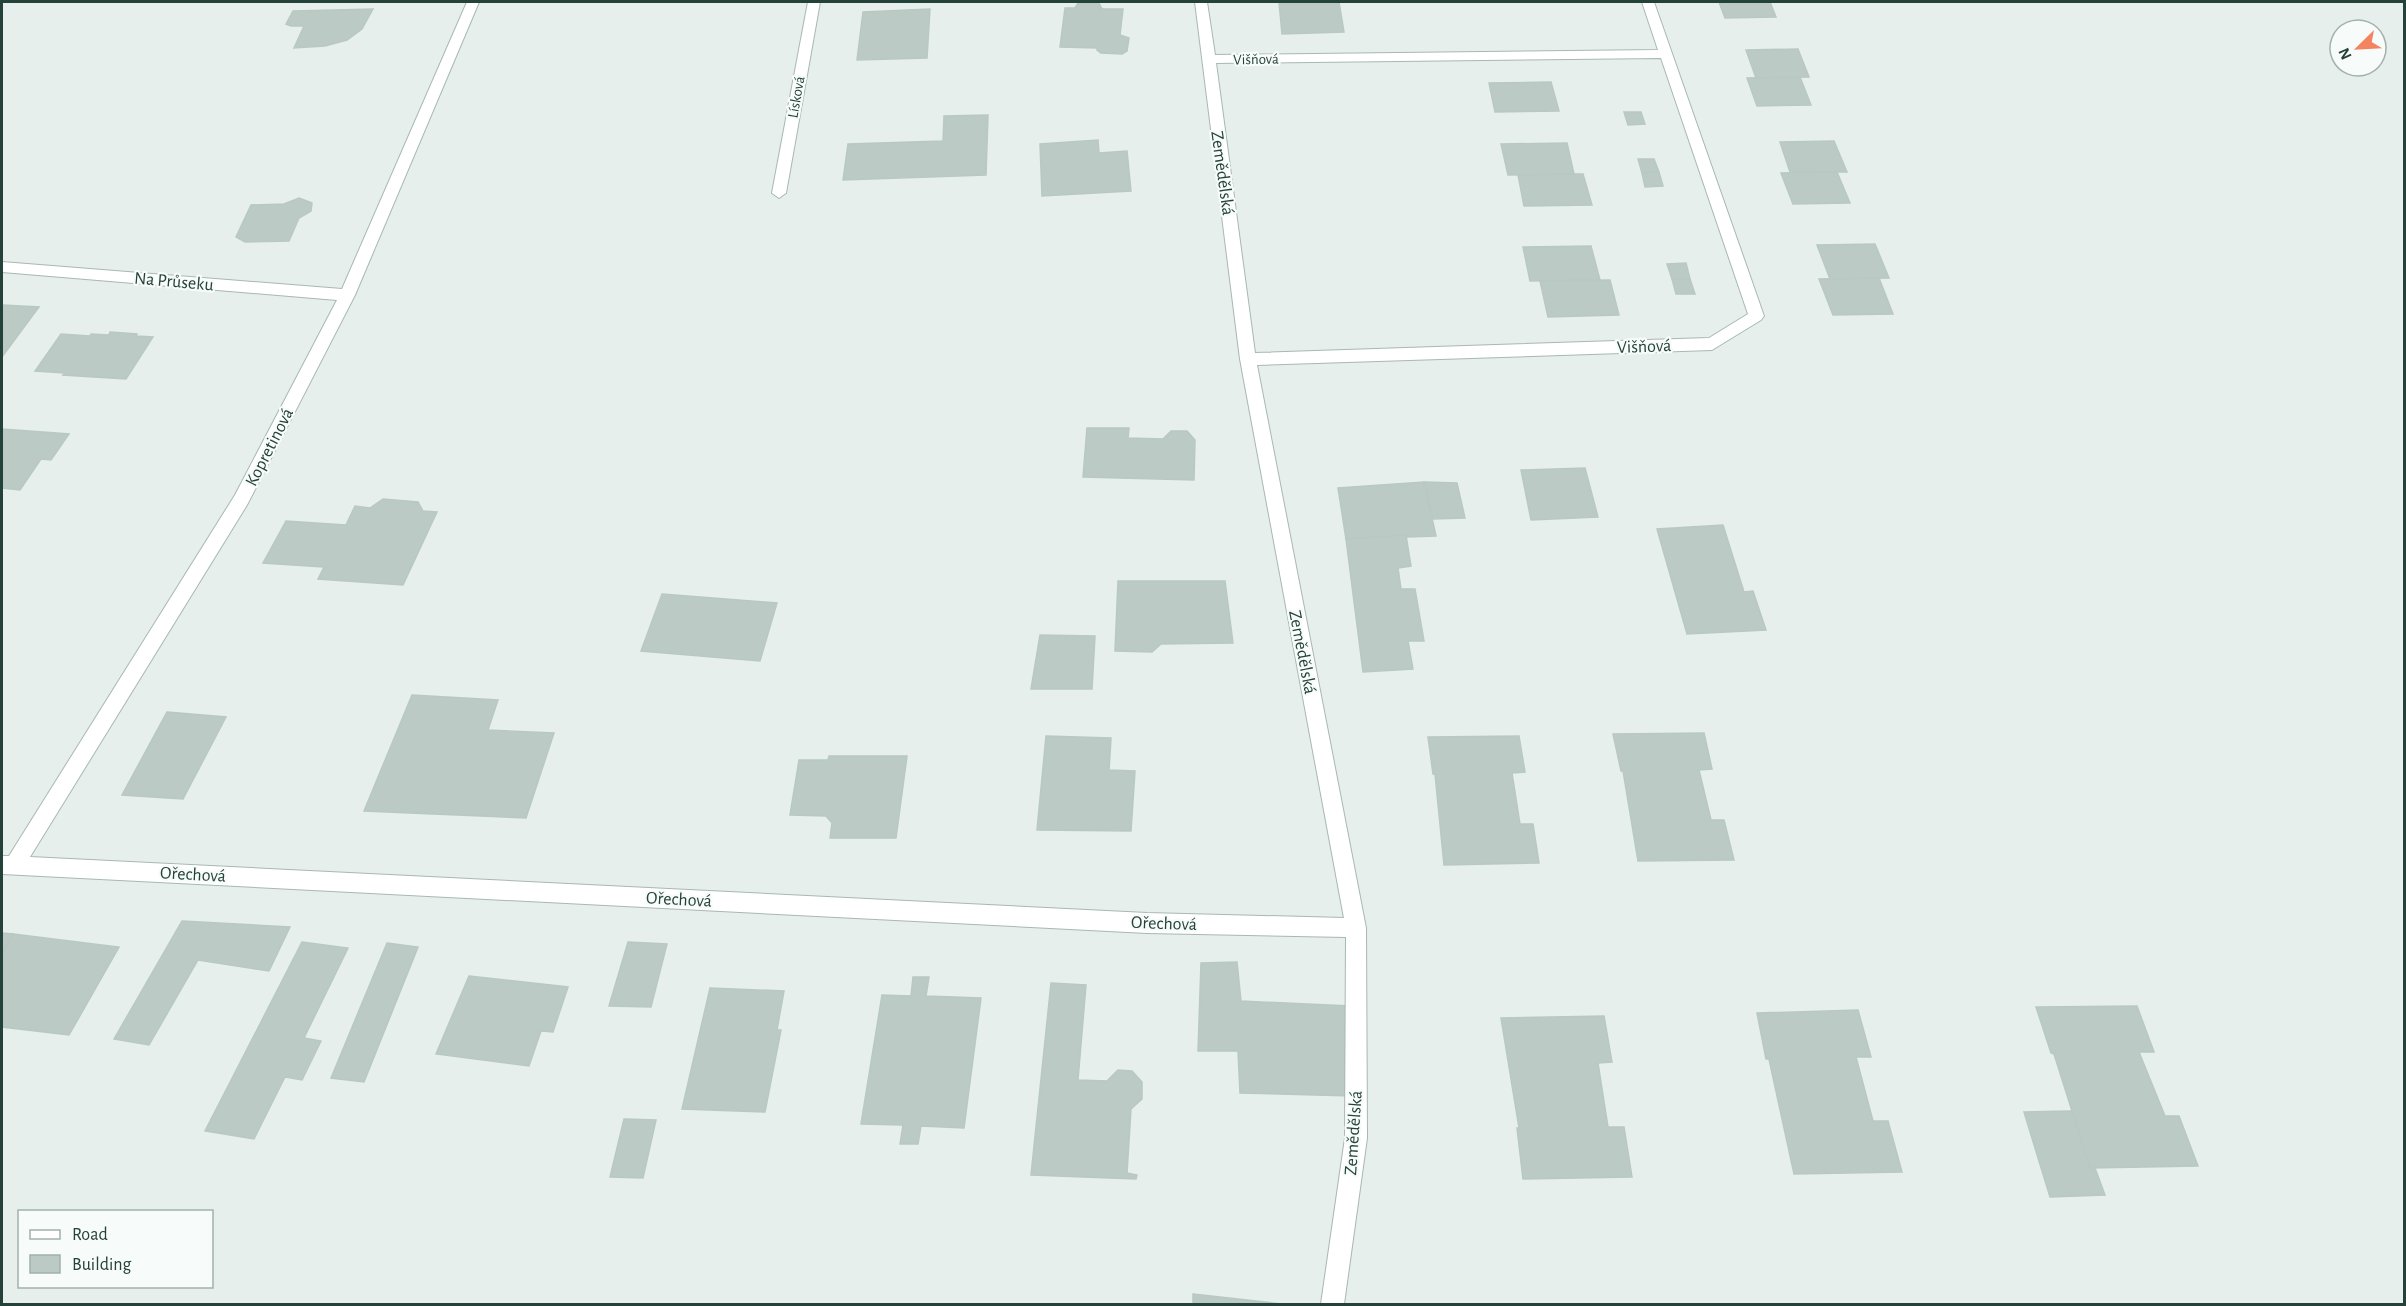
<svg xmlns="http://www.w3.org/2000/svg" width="2406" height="1306" viewBox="0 0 2406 1306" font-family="'Alegreya Sans',sans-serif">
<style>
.building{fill:#bbcac4;stroke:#b8c9c2;stroke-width:1.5}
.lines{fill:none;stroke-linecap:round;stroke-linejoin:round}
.minor-casing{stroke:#a8b8b2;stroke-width:2}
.minor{fill:#fff;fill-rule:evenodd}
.labels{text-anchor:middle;stroke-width:4.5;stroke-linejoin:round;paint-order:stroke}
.far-street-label{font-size:15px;fill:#24423a;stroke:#f7fbf9}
.street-label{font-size:18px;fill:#24423a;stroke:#f7fbf9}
</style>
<rect width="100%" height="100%" fill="#e6efeb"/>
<g class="building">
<path d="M1279,2H1339L1344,32L1282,34Z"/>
<path d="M1719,2H1770L1776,17L1725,18Z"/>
<path d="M1078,3H1099L1102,9H1123L1120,35L1129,38L1127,51L1122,54L1101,53L1097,50V48L1060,47L1065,8H1075Z"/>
<path d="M373,9L362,29L347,40L325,46L294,48L304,26H291L286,24L293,11Z"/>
<path d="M930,9L927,58L857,60L863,12Z"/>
<path d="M1798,49L1809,77L1756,78L1746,50Z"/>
<path d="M1800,77L1811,105L1757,106L1747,78Z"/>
<path d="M1551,82L1559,111L1495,112L1489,83Z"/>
<path d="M1624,112H1641L1645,124L1628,125Z"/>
<path d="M988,115L986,175L843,180L848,144L943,141L944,116Z"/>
<path d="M1098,140L1099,153L1127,151L1131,191L1042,196L1040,144Z"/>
<path d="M1834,141L1847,172H1790L1780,142Z"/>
<path d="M1567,143L1574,174L1508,175L1501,144Z"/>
<path d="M1638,159H1654L1659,172L1642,173Z"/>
<path d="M1659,172L1663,186L1645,187L1642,173Z"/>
<path d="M1837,172L1850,203L1793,204L1781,173Z"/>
<path d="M1574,174H1583L1592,205L1524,206L1518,175Z"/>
<path d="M299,198L312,203L311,211L299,218L289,241L245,242L236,237L251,205L284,204Z"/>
<path d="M1875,244L1889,278L1830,279L1817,245Z"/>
<path d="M1591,246L1600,280L1530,281L1523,247Z"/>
<path d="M1686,263L1690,279H1672L1667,264Z"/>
<path d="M1879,278L1893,314L1833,315L1819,279Z"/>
<path d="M1672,279H1690L1695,294H1676Z"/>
<path d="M1610,280L1619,315L1548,317L1540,281Z"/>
<path d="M2,305L39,307L2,357Z"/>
<path d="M110,332L137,334L136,336L153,337L126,379L63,375L65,373L35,371L61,334L90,336L91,334L109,335Z"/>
<path d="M1087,428H1129L1128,438L1163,439L1171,431H1187L1195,440L1194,480L1083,477Z"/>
<path d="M2,429L69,434L51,460L41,459L20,490L2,488Z"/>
<path d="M1585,468L1598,517L1531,520L1521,470Z"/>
<path d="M1424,482L1457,483L1465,518L1433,519Z"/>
<path d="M1424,482L1436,536L1346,539L1338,488Z"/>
<path d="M383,499L418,502L423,511L437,512L403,585L318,579L324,567L263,563L286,521L346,525L355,506L370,508Z"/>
<path d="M1723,525L1744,592L1753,591L1766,630L1687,634L1657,529Z"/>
<path d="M1406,535L1411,566L1398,568L1401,589H1415L1424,641H1408L1413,669L1363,672L1346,539Z"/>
<path d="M1118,581H1225L1233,643L1161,644L1152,652L1115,651Z"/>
<path d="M662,594L777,603L760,661L641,651Z"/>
<path d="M1040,635L1095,636L1092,689H1031Z"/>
<path d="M412,695L498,700L488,730L554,733L526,818L364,811Z"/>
<path d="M167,712L226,717L183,799L122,795Z"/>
<path d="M1704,733L1712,769L1699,770L1711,820H1724L1734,860L1638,861L1623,771H1621L1613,734Z"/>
<path d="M1046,736L1111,738L1109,770L1135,771L1131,831L1037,830Z"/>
<path d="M1519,736L1525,772L1512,773L1520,824H1533L1539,863L1444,865L1435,774H1433L1428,737Z"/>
<path d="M829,756H907L896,838H830L832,823L826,816L790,815L799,760H828Z"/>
<path d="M182,921L290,927L269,971L198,960L149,1045L114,1039Z"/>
<path d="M2,933L13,934L2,953Z"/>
<path d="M13,934L119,947L69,1035L2,1027V953Z"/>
<path d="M302,942L348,948L304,1038L321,1041L302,1080L285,1077L254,1139L205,1131Z"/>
<path d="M628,942L667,944L651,1007L609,1006Z"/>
<path d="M387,943L418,947L364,1082L331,1078Z"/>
<path d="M1237,962L1241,1001L1350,1006L1352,1096L1240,1093L1238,1051H1198L1201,963Z"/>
<path d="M469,976L568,987L553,1032L541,1031L529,1066L436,1054Z"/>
<path d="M913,977H929L926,996L981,998L964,1128L921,1126L918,1144H900L903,1125L861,1124L882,995L911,996Z"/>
<path d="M1051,983L1086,985L1078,1080L1107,1081L1118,1070L1132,1071L1142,1082V1099L1131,1109L1127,1173L1137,1175L1136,1179L1031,1175Z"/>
<path d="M710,988L784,991L777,1030H781L765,1112L682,1109Z"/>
<path d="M2137,1006L2154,1052H2139L2165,1116H2179L2198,1166L2090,1168L2054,1054L2051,1053L2036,1007Z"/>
<path d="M1858,1010L1871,1057H1856L1873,1121H1888L1902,1172L1794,1174L1769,1059H1766L1757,1013Z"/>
<path d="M1604,1016L1612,1062L1598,1063L1608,1127H1624L1632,1177L1523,1179L1517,1128H1519L1501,1018Z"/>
<path d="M2072,1111L2090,1168H2095L2105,1195L2050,1197L2024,1112Z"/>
<path d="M624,1119L656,1120L643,1178L610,1177Z"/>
<path d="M1193,1294L1282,1304H1193Z"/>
</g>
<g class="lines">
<defs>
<g id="minor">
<path d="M467,2H479L355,295L247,505L30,857L1147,913L1344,918L1240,359L1195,2H1207L1215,55L1658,50L1642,2H1654L1764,316L1761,320L1712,350L1257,365L1366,928L1367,1138L1344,1304H1321L1345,1138L1346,937L1147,933L2,874V856H9L235,495L337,300L2,272V262L342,289ZM1661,58L1748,314L1709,338L1255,353L1216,63Z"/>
<path d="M808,2H820L786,193L779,198L772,193Z"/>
</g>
</defs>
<use href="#minor" class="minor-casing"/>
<use href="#minor" class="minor"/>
</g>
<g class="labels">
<g class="far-street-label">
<text transform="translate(1256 59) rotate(-1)" y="5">Višňová</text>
<text transform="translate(796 97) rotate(-80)" y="5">Lísková</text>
</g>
<g class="street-label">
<text transform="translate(1223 173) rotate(82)" y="6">Zemědělská</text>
<text transform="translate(174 281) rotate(5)" y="6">Na Průseku</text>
<text transform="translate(1644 346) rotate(-2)" y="6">Višňová</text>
<text transform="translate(269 447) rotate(-63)" y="6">Kopretinová</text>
<text transform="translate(1303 652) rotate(79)" y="6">Zemědělská</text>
<text transform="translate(193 874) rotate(3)" y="6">Ořechová</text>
<text transform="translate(679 899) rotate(3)" y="6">Ořechová</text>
<text transform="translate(1164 923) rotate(2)" y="6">Ořechová</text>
<text transform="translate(1353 1133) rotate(-86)" y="6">Zemědělská</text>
</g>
</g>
<rect width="2406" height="1306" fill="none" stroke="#24423a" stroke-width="6"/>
<rect x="18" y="1210" width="195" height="78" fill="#f7fbf9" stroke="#a3b1ad" stroke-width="1.5"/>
<rect x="30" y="1230" width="30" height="9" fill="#ffffff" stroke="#a3b1ad" stroke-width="1.5"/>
<text x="72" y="1240" font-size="18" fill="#24423a">Road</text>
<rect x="30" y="1255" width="30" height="18" fill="#bbcac4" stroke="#a3b1ad" stroke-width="1.5"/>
<text x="72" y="1270" font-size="18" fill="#24423a">Building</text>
<g transform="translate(2358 48) rotate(246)"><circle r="28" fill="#f7fbf9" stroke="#a3b1ad" stroke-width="1.5"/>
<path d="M0-4.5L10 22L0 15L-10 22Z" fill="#f4845f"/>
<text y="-9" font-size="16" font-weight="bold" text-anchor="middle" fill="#24423a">N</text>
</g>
</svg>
